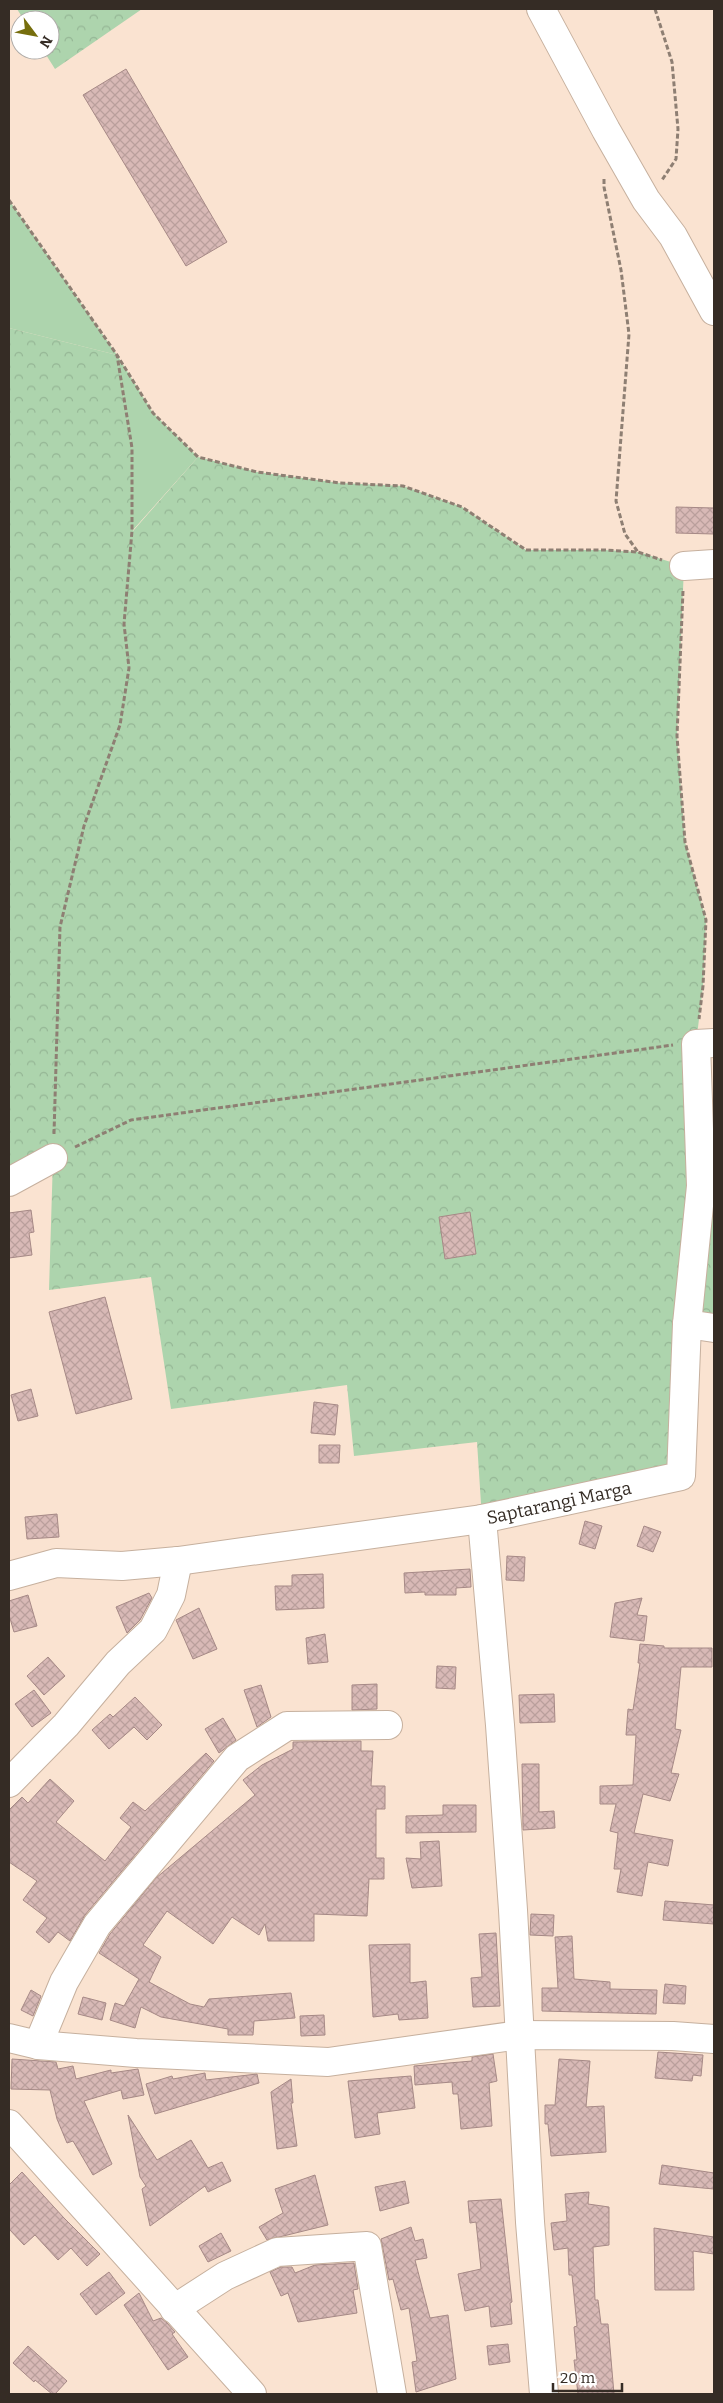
<svg xmlns="http://www.w3.org/2000/svg" width="723" height="2403" viewBox="0 0 723 2403" font-family="Bitter,serif">
<style>
.grass{fill:#add4ad}
.forest{fill:url(#forest-crowns)}
.building{fill:url(#building-cross-hatch);stroke:#a68986}
.lines{fill:none;stroke-linecap:round;stroke-linejoin:round}
.minor-casing{stroke:#c6b09e;stroke-width:30}
.path{stroke:#8e7f73;stroke-width:3;stroke-dasharray:5 2.5;stroke-linecap:butt}
.minor{stroke:#fff;stroke-width:28}
.labels{text-anchor:middle;stroke-width:5;stroke-linejoin:round;paint-order:stroke}
.street-label{font-size:18px;fill:#352c25;stroke:#fff}
</style>
<defs>
<pattern id="forest-crowns" width="20" height="18" patternUnits="userSpaceOnUse" patternTransform="scale(1.25)"><rect width="20" height="18" fill="#add4ad"/><path d="M2 6a3 3 0 1 1 6 0M12 15a3 3 0 1 1 6 0" fill="none" stroke="#95b695"/></pattern>
<pattern id="building-cross-hatch" width="8" height="8" patternUnits="userSpaceOnUse" patternTransform="scale(1.25)"><rect width="8" height="8" fill="#d8b9b6"/><path d="M0 0l8 8M0 8l8-8" fill="none" stroke="#ba9f9c"/></pattern>
</defs>
<rect width="100%" height="100%" fill="#fae3d1"/>
<path class="grass" d="M9,200L117,355L153,413L198,457L132,531V448L117,355L9,328Z"/>
<g class="forest">
<path d="M17,9H142L55,69L43,50H50V20H24Z"/>
<path d="M9,328L117,355L132,448L133,531L198,457L257,472L340,483L403,486L462,507L526,550H604L638,552L684,566L677,736L685,842L706,920L703,986L696,1044L714,1186V1328L688,1324L681,1476L482,1519L477,1442L354,1456L347,1385L171,1409L151,1277L49,1290L53,1158L9,1182Z"/>
</g>
<g class="building">
<path d="M126,69L227,242L186,266L83,95Z"/>
<path d="M676,507L714,508V534L676,533Z"/>
<path d="M31,1210L34,1232L29,1233L32,1255L9,1258V1213Z"/>
<path d="M470,1212L476,1254L445,1259L439,1217Z"/>
<path d="M105,1297L132,1399L76,1414L49,1312Z"/>
<path d="M31,1389L38,1416L18,1421L11,1395Z"/>
<path d="M314,1402L338,1405L335,1435L311,1433Z"/>
<path d="M319,1445H340L339,1463H319Z"/>
<path d="M57,1514L59,1537L27,1539L25,1517Z"/>
<path d="M585,1521L602,1526L595,1549L579,1544Z"/>
<path d="M644,1526L661,1532L653,1552L637,1546Z"/>
<path d="M507,1556L525,1557L524,1581L506,1580Z"/>
<path d="M470,1569L471,1587L456,1588V1595H425V1592L405,1593L404,1573Z"/>
<path d="M323,1574L324,1608L276,1610L275,1586H292V1575Z"/>
<path d="M149,1593L152,1598L140,1620L127,1633L116,1607Z"/>
<path d="M28,1595L37,1626L14,1632L9,1615V1601Z"/>
<path d="M642,1598L637,1615L647,1616L644,1641L610,1637L615,1603Z"/>
<path d="M199,1608L217,1649L193,1659L176,1620Z"/>
<path d="M325,1634L328,1662L308,1664L306,1638Z"/>
<path d="M640,1644L664,1646V1648H712V1667H681L675,1729L681,1730L671,1773L679,1774L670,1801L643,1794L634,1833L673,1840L668,1866L648,1862L642,1896L617,1892L621,1869H614L618,1833L610,1831L616,1804H600V1786L633,1785L636,1735H626L628,1709L633,1710L640,1663H638Z"/>
<path d="M48,1657L65,1676L44,1695L27,1676Z"/>
<path d="M437,1666L456,1667L455,1689L436,1688Z"/>
<path d="M377,1684V1709L352,1710V1685Z"/>
<path d="M261,1685L271,1717L257,1727L244,1690Z"/>
<path d="M34,1690L51,1713L32,1727L15,1704Z"/>
<path d="M554,1694L555,1722L520,1723L519,1695Z"/>
<path d="M135,1697L162,1725L147,1740L134,1727L109,1749L92,1730L110,1714L113,1717Z"/>
<path d="M223,1718L236,1740L219,1753L205,1729Z"/>
<path d="M361,1741V1751H373L371,1786H385V1809H376V1858H384V1879H369L367,1916L314,1914V1941H268L265,1924L259,1935L232,1917L213,1944L167,1911L143,1945L161,1957L149,1982L190,2004L204,2007L209,1999L291,1993L295,2018L254,2021L253,2035H228V2029L161,2017L141,2007L135,2028L110,2020L115,2003L124,2006L139,1979L99,1953L110,1934L156,1878L255,1795L243,1780L262,1765L293,1749V1742Z"/>
<path d="M206,1753L214,1761L85,1915L70,1941L58,1932L49,1943L36,1932L47,1918L23,1900L37,1881L9,1862V1810L22,1797L28,1803L50,1779L74,1801L56,1822L105,1861L131,1827L120,1818L133,1802L145,1811Z"/>
<path d="M522,1764H539V1812L554,1811L555,1828L523,1830Z"/>
<path d="M443,1805H476V1832L406,1833V1816L443,1815Z"/>
<path d="M439,1841L442,1886L412,1888L406,1858L421,1859L420,1842Z"/>
<path d="M665,1901L714,1905V1924L663,1920Z"/>
<path d="M531,1914L554,1915L553,1936L530,1935Z"/>
<path d="M496,1933L500,2006L473,2007L471,1978L482,1977L479,1934Z"/>
<path d="M572,1936L574,1979L610,1982V1989L657,1990L656,2014L542,2011V1988H558L555,1937Z"/>
<path d="M410,1944V1983L426,1981L428,2018L399,2020L398,2014L373,2017L369,1945Z"/>
<path d="M665,1984L686,1986L685,2004L663,2003Z"/>
<path d="M31,1990L41,1996L33,2016L21,2010Z"/>
<path d="M83,1997L106,2003L102,2020L78,2014Z"/>
<path d="M324,2015L325,2035L301,2036L300,2016Z"/>
<path d="M658,2052L703,2055L701,2076L693,2075L692,2081L655,2078Z"/>
<path d="M493,2054L497,2081L489,2083L492,2126L461,2129L458,2094H453L452,2082L415,2085L414,2066L472,2061V2057Z"/>
<path d="M12,2059L56,2062L58,2069L73,2066L76,2079L111,2070V2073L138,2069L144,2095L123,2099L121,2090L84,2101L112,2164L93,2175L73,2141L67,2143L57,2119L50,2090L11,2089Z"/>
<path d="M559,2059L590,2061L586,2107L604,2106L606,2152L551,2156L548,2124H545V2105H555Z"/>
<path d="M205,2073L206,2080L257,2074L259,2083L155,2114L146,2084L172,2076L173,2079Z"/>
<path d="M411,2076L415,2108L377,2113L380,2134L355,2138L348,2081Z"/>
<path d="M291,2079L293,2103H291L297,2146L277,2149L271,2092Z"/>
<path d="M128,2115L157,2160L191,2140L208,2168L222,2162L231,2181L208,2192L205,2186L150,2226L142,2189L146,2186L140,2177Z"/>
<path d="M662,2165L714,2173V2189L659,2184Z"/>
<path d="M22,2172L64,2218L100,2254L87,2266L71,2248L58,2260L35,2235L24,2245L9,2229V2185Z"/>
<path d="M315,2175L328,2225L267,2240L259,2227L283,2213L275,2189Z"/>
<path d="M405,2181L409,2203L380,2211L375,2187Z"/>
<path d="M589,2192L588,2204L609,2207V2245L593,2247L595,2300H598L601,2324H608L614,2394H578L574,2360H577L574,2327L577,2326L572,2275H569L568,2248L554,2250L551,2223L567,2221L565,2194Z"/>
<path d="M501,2199L512,2302L510,2303L512,2324L491,2327L489,2306L465,2311L458,2274L481,2269L476,2222L470,2223L468,2201Z"/>
<path d="M411,2227L415,2241L423,2239L427,2258L415,2260L430,2318L448,2315L456,2379L416,2392L412,2362L417,2361L409,2308L401,2310L393,2279L389,2280L381,2239Z"/>
<path d="M654,2228L714,2237V2254L693,2251L694,2290H655Z"/>
<path d="M221,2233L231,2251L208,2262L199,2246Z"/>
<path d="M354,2263L358,2289L353,2290L357,2313L298,2322L288,2293L281,2296L270,2272L281,2267H292L295,2273L315,2265Z"/>
<path d="M109,2272L125,2293L96,2315L80,2294Z"/>
<path d="M139,2293L153,2321L161,2318L167,2323L175,2332L172,2334L188,2357L168,2370L124,2305Z"/>
<path d="M508,2344L510,2362L489,2365L487,2346Z"/>
<path d="M28,2346L67,2381L55,2394H52L35,2380L34,2382L13,2363Z"/>
</g>
<g class="lines">
<defs>
<g id="minor">
<path d="M541,9L606,130L646,200L673,236L714,311"/>
<path d="M684,566L714,564"/>
<path d="M9,1182L53,1158"/>
<path d="M687,1324L714,1328"/>
<path d="M482,1519L500,1725L513,1910L530,2222L544,2394"/>
<path d="M9,1576L56,1563L122,1566L178,1561L482,1519L681,1476L687,1324L701,1186L696,1044L714,1043"/>
<path d="M9,1783L66,1725L118,1663L153,1630L171,1595L178,1561"/>
<path d="M9,2038L38,2045L136,2053L328,2062L519,2035L673,2036L714,2039"/>
<path d="M38,2045L64,1982L97,1925L237,1758L287,1726L388,1725"/>
<path d="M9,2124L252,2394"/>
<path d="M174,2309L225,2276L277,2252L367,2246L392,2394"/>
</g>
</defs>
<use href="#minor" class="minor-casing"/>
<g class="path">
<path d="M655,9L672,62L678,129L676,159L662,180"/>
<path d="M604,179V187L621,270L629,334L616,501L625,534L638,552"/>
<path d="M9,200L117,355L153,413L198,457L257,472L340,483L403,486L462,507L526,550H604L638,552L662,560"/>
<path d="M683,591L677,736L685,842L706,920L703,986L699,1019"/>
<path d="M54,1134L60,927L84,826L120,725L129,668L124,624L132,531V448L117,355"/>
<path d="M75,1147L131,1120L673,1045"/>
</g>
<use href="#minor" class="minor"/>
</g>
<g class="labels">
<g class="street-label">
<text transform="translate(559 1503) rotate(-12)" y="6">Saptarangi Marga</text>
</g>
</g>
<rect width="723" height="2403" fill="none" stroke="#352c25" stroke-width="20"/>
<g transform="translate(35 35) rotate(122)"><circle r="24" fill="#ffffff" stroke="#aeaba8"/>
<path d="M0-4L9 19L0 12L-9 19Z" fill="#766e0d"/>
<text y="-8" font-size="14" font-weight="bold" text-anchor="middle" fill="#352c25">N</text>
</g>
<path d="M553 2383v8h69v-8" fill="none" stroke="#352c25" stroke-width="2.5"/>
<text x="560" y="2383" font-size="15" fill="#352c25" stroke="#ffffff" stroke-width="4" paint-order="stroke">20 m</text>
</svg>
